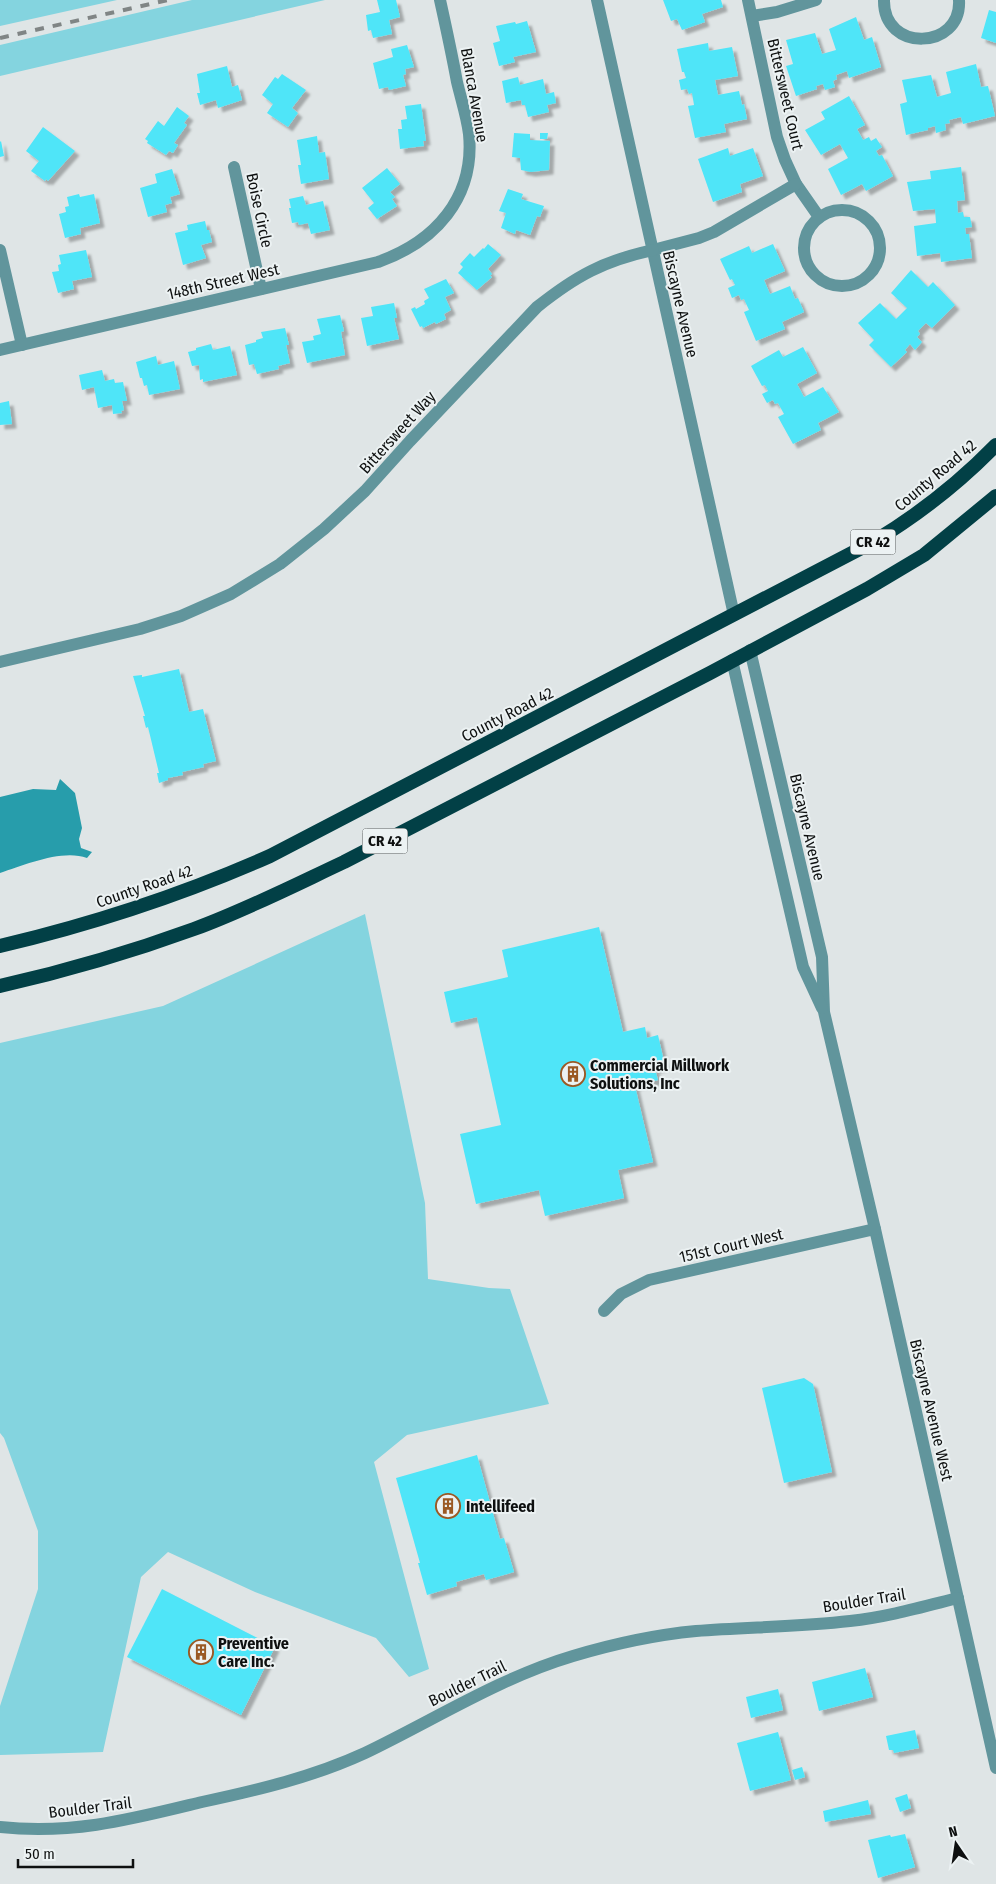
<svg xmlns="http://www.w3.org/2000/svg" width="996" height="1884" viewBox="0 0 996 1884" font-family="'Fira Sans Condensed',sans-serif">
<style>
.green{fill:#84d4df}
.water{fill:#279dab}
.building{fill:#50e5f8;filter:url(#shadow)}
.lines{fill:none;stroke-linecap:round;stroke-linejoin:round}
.minor{stroke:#61959c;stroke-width:12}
.tertiary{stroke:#61959c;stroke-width:12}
.trunk{stroke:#024046;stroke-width:14}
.rail{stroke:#808585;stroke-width:4;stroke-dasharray:9 9;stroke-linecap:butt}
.labels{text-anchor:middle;stroke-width:4;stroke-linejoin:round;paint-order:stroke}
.shield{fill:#ecf2f3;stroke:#515454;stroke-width:1}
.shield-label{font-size:15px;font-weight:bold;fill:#0e1010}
.street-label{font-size:16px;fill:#0e1010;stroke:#ecf2f3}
.poi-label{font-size:16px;font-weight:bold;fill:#0e1010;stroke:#ecf2f3;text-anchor:start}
</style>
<defs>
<filter id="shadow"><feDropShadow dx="4.5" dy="4.5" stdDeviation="1" flood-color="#0004"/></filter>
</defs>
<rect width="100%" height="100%" fill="#dfe5e6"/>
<g class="green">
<path d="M0,0H117L0,26Z"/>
<path d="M192,0H325L0,76V45Z"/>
<path d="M365,914L425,1203L428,1279L489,1288L510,1289L549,1404L407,1435L374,1462L429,1669L409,1677L376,1638L255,1592L168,1552L141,1577L103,1752L0,1755V1706L38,1589V1531L4,1438L0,1433V1043L163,1006Z"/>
</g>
<path class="water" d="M60,779L75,793L82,828L79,839L81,848L92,852L87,858C62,849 25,865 0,873V797L33,789L56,790Z"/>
<g class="building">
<path d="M377,0H396L400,17L389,20L392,34L373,38L371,30L368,31L366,15L380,12Z"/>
<path d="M663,0H721L723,7L702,14L705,22L682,30L677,19L671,21Z"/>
<path d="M989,10L996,12V43L981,38Z"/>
<path d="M856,17L864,40L872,37L881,67L849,78L847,71L836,75L837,79L833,81L835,87L825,90L823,84L816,86L817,89L796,96L786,66L793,64L786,40L815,33L822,54L836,50L829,29Z"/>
<path d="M527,21L536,52L513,57L515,62L499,66L493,43L500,41L496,26L515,22L516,24Z"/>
<path d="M708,43L709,51L732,47L738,76L715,80L718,95L739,91L742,105L744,104L747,119L724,124L726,132L695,138L688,106L694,105L692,93L689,94L687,89L681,90L679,80L686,78L684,72H682L677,49Z"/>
<path d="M407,45L414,67L405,69L406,74L403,75L406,86L389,90L388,87L379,89L373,63L393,57L391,49Z"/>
<path d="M976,64L981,87L988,86L995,116L963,124L961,117L949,120L950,123L945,124L946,130L936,133L935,126L928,128V130L906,135L900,104L907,102L902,80L931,75L937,97L951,93L946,72Z"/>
<path d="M227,66L232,87L238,85L242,100L218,108L216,100L200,105L197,93H200L197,74Z"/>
<path d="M282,74L306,90L292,108L298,113L288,127L267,113L273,104L262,95L275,77L278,79Z"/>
<path d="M518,77L520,85L543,79L546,94L554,92L556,103L547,105L549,112L528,117L525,105H522L521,100L506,103L502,81Z"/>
<path d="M849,96L865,125L857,129L863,140L869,137L871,141L876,138L882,147L876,151L879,156L882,155L893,176L866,191L862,184L841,195L828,169L848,158L840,144L821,155L805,130L825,119L821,112Z"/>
<path d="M421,104L426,141H423L424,146L400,149L398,129H402L401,120L407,119L405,106Z"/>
<path d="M177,107L189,116L184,123L187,125L174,143L178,145L173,153L169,151L166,155L147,143L148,141L145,139L158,121L164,126Z"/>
<path d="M43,127L75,151L48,181L46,179L45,181L31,171L39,161L26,151Z"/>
<path d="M514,133L530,134V140L550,141L549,170L531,172L521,170L520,158L512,157Z"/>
<path d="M540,133H548L547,139H540Z"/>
<path d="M317,136L319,153L325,152L329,179L301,184L298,165H301L297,140Z"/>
<path d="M1,141L4,156L0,157V142Z"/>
<path d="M728,148L730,156L753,148L763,176L740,184L742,192L713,202L698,159Z"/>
<path d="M961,167L965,200L957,201L958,213L963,212L964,217H970L972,227L965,228L966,234H969L972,258L941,262L940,253L917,256L914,226L936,223L935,209L913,211L907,182L931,179L930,171Z"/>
<path d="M387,168L400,184L390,192L395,197L392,199L397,206L377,219L368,208L374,203L362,188Z"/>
<path d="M172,169L180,194L170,197L172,203L165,205L167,212L148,217L140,188L157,183L155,174Z"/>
<path d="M508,189L523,194L521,199L544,206L540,217L537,216L530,235L516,230L515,234L501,228L506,213L499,211Z"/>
<path d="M79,194L80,197L94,194L100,223L80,228L81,234L65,238L59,214L66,212L65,207L69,206L67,197Z"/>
<path d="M303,196L306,205L323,201L330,230L311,234L308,223L299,225L298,222L292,223L289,208H291L289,199Z"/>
<path d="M205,221L207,230H209L212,242L201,245L206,258L183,265L175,233L188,230L187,225Z"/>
<path d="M488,244L501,255L488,269L492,274L490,276L492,277L477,290L458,273L463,267L460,264L470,253L474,257L483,248L484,249Z"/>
<path d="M773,244L785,271L764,280L770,294L790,286L795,299L798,298L804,312L782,322L785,329L756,341L744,312L749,310L744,299L741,300L739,295L732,298L728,288L735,285L732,279L730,280L720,259L749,246L752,253Z"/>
<path d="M86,250L92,277L72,281L74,289L58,293L52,272L59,271L58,265L61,264L59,255Z"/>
<path d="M911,270L928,287L933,282L955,305L932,328L926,323L918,331L920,334L917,337L922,342L915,350L910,344L905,350L907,352L891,367L869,345L874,340L858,323L880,303L896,319L907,308L891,293Z"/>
<path d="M446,279L454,293L445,297L451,310L444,314L446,319L436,324L435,322L423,328L422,326L420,327L411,309L415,307L416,309L425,304L424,301L429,298L424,289Z"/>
<path d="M394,303L397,318H394L399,339L367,346L361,318L373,316L371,307Z"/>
<path d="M340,315L344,331L341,332L345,355L307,363L302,342L314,340L313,336L321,334L317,319Z"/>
<path d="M285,328L289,345H286L290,363L278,366L279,369L257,374L254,364L249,365L245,345L256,342V340L263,338L261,332Z"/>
<path d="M211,344L213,350L230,346L237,375L203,382V379L200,380L199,365L192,366L188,352L196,350V348Z"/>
<path d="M803,347L817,373L797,384L804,397L823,387L839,412L818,423L821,430L793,444L778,417L784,414L778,403L775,404L773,400L767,403L762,394L768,391L765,385L762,386L751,366L779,350L783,357Z"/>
<path d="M156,356L158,365L174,361L180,389L149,395L147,385L144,386L142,378H140L136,362Z"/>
<path d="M102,370L105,381L114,379L115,383L123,382L127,401H122L124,410L121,411L122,413L113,414L112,405L98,408L94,387L82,390L79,375Z"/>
<path d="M9,401L12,424L0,425V403Z"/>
<path d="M179,669L189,712L203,709L216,761L203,764L204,767L182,772L183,775L168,778V780L159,783L157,773H159L148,727L146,728L143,716H145L133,676L142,675V677Z"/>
<path d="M599,927L623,1032L645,1027L647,1038L658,1035L665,1066L655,1069L658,1080L635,1086L653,1162L618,1170L624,1198L545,1216L539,1190L476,1204L460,1134L501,1125L477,1017L451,1023L444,992L508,977L502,950Z"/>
<path d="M804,1378L813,1384L832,1472L784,1483L762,1388Z"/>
<path d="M477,1455L500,1539L504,1538L514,1572L486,1580L484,1574L456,1582L457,1586L427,1595L418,1563H420L396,1478Z"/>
<path d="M162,1589L275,1647L241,1715L127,1657Z"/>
<path d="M865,1668L873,1697L819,1711L812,1682Z"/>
<path d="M778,1689L783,1710L751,1718L746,1697Z"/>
<path d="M915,1730L919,1748L894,1753L893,1750H889L886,1736Z"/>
<path d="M778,1732L791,1780L750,1791L737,1743Z"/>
<path d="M802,1767L805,1777L795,1780L792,1770Z"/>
<path d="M907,1794L911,1808L900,1812L895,1798Z"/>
<path d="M868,1800L871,1814L825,1822L823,1811Z"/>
<path d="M905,1834L915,1867L878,1878L868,1840L890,1835L891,1837Z"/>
</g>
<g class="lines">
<g class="minor">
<path d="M748,0L777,137L785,160L796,184L819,217"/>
<path d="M884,0C883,53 962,50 959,0"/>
<path d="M752,16L777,12L816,0"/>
<path d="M234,167L261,289"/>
<circle cx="842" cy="248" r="38"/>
<path d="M0,250L22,345"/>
<path d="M653,250L699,238L714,232L796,184"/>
<path d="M0,350L378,262C435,242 475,198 469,134C467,117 461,99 457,82C452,55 446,27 440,0"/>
<path d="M604,1311L621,1294L649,1280L875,1229L996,1768"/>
<path d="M0,1827C73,1835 132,1819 202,1802C258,1790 313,1777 365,1753C434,1720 499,1678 573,1656C613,1644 654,1635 696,1631C747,1627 799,1627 850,1621C887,1617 922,1607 958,1598"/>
</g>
<g class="tertiary">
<path d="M597,0L734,615"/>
<path d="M750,650L822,957L824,1012L875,1229"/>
<path d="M732,660L803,967L822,1008"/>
<path d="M0,662L140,629L181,616L231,594L280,564L324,529L365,491L410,441L537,307C576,276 603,261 653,250"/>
</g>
<g class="trunk">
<path d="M0,946C93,924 182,895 270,856L873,542C918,515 959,483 996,445"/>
<path d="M0,986C66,971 131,952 194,929C246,910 295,885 344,862L710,673L867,589L924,555L996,496"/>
</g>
<path class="rail" d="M0,38L168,0"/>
</g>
<defs>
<symbol id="building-ring" viewBox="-11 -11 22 22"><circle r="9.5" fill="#ecf2f3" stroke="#9a5924" stroke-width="1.5"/><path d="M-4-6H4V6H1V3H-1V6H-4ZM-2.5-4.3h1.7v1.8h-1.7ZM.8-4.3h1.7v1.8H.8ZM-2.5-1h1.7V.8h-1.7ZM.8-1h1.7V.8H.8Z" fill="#9a5924"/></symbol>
</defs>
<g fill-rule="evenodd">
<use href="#building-ring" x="559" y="1060" width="28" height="28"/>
<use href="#building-ring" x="434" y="1492" width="28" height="28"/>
<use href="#building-ring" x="187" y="1638" width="28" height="28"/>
</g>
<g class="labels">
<g class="shield">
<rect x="850.5" y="529.5" width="45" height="25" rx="4"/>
<rect x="362.5" y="828.5" width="45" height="25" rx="4"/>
</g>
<g class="shield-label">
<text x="873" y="547">CR 42</text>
<text x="385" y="846">CR 42</text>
</g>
<g class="street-label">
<text transform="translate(786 94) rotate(77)" y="6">Bittersweet Court</text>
<text transform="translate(475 95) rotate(80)" y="6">Blanca Avenue</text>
<text transform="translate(260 210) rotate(78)" y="6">Boise Circle</text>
<text transform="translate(223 281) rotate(-13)" y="6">148th Street West</text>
<text transform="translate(681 304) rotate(77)" y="6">Biscayne Avenue</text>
<text transform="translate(397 432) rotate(-48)" y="6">Bittersweet Way</text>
<text transform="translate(935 475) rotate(-40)" y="6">County Road 42</text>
<text transform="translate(507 714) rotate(-27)" y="6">County Road 42</text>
<text transform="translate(808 827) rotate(77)" y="6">Biscayne Avenue</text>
<text transform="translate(144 886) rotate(-19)" y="6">County Road 42</text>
<text transform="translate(731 1245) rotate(-13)" y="6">151st Court West</text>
<text transform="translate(932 1410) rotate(77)" y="6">Biscayne Avenue West</text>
<text transform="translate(864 1600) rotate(-9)" y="6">Boulder Trail</text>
<text transform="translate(467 1683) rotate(-26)" y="6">Boulder Trail</text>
<text transform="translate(90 1807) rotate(-7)" y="6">Boulder Trail</text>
</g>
<g class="poi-label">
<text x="590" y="1071">Commercial Millwork<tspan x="590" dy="18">Solutions, Inc</tspan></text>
<text x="466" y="1512">Intellifeed</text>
<text x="218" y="1649">Preventive<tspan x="218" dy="18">Care Inc.</tspan></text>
</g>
</g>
<g transform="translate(956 1844) rotate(347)" stroke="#ecf2f3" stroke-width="4" paint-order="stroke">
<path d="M0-4L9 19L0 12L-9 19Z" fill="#0e1010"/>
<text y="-8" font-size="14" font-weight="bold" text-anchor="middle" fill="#0e1010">N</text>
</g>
<path d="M18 1859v8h115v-8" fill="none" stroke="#0e1010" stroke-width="2.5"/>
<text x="25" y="1859" font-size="15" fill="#0e1010" stroke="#ecf2f3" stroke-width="4" paint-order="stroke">50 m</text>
</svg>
